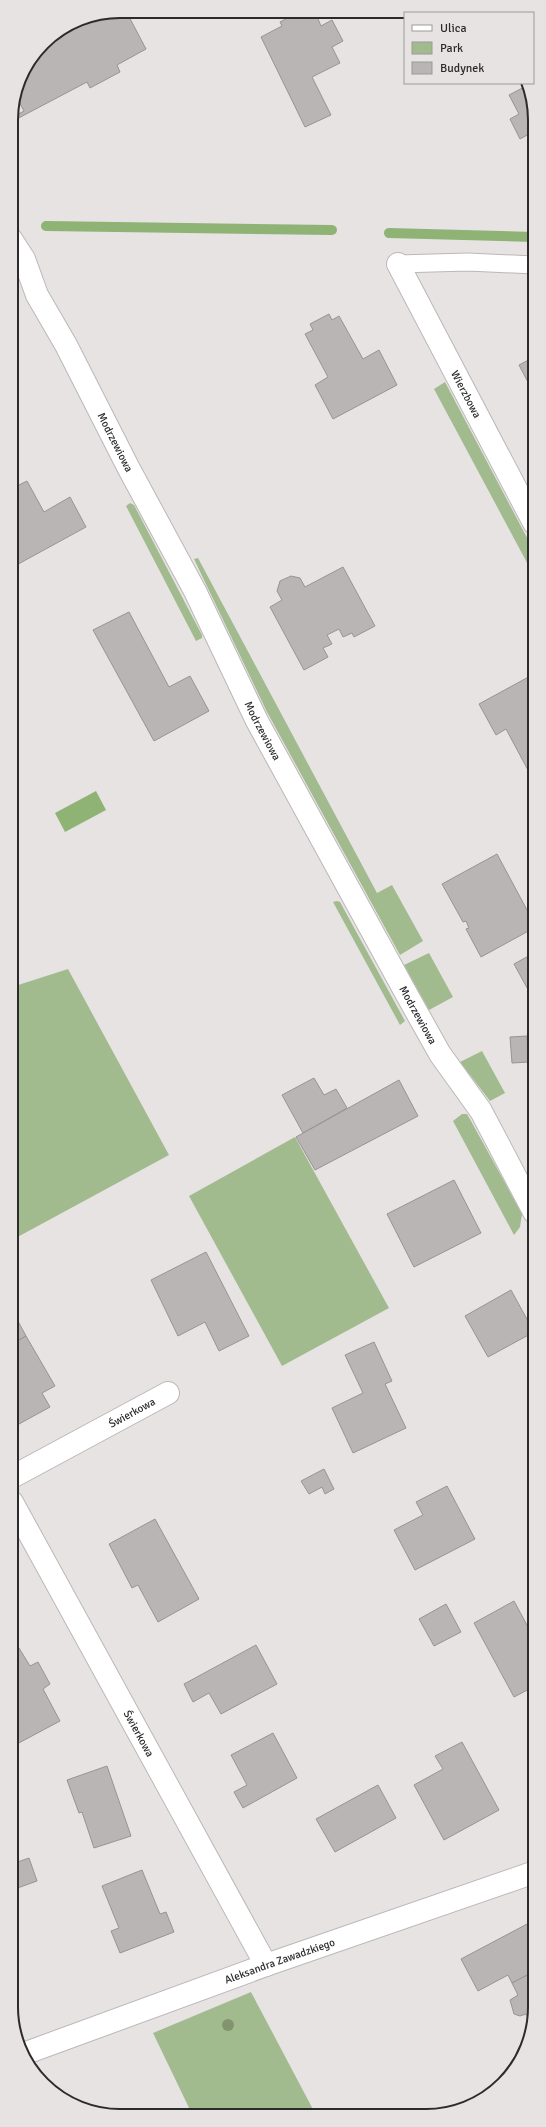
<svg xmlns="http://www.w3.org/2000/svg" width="546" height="2127" viewBox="0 0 546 2127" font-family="Signika,sans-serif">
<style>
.green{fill:#a1bb8f}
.water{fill:#8eb374}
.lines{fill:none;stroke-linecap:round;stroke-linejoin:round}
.stream{stroke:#8eb374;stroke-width:10}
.building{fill:#b9b5b5;stroke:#989494}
.service-casing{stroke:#bcb7b8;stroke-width:19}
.minor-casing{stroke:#bcb7b8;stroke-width:24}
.service{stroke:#fff;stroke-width:17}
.minor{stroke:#fff;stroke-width:22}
.tree{fill:#82936f}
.labels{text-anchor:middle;stroke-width:3;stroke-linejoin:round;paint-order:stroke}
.street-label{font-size:11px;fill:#2c2a2a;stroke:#e7e3e3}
.rim{fill:none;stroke:#2c2a2a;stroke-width:2}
</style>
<rect width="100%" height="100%" fill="#e7e3e3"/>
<g class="green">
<path d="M445,382L534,551V570L532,572L434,389Z"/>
<path d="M130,503L134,505L202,635V638L196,641L126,506Z"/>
<path d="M198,558L377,893L392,885L423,941L400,955L267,712L194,559Z"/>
<path d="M337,901L340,902L405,1021L400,1025L333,902Z"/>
<path d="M429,953L453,997L429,1010L404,965Z"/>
<path d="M68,969L169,1155L12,1240V987Z"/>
<path d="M482,1051L505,1093L490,1101L460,1062Z"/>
<path d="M462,1114H467L471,1121L522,1214L520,1227L514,1235L453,1121Z"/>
<path d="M295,1137L389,1308L282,1366L189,1196Z"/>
<path d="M534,1165V1183L527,1170Z"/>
<path d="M251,1992L316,2115L192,2114L153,2033Z"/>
</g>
<path class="water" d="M96,791L106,810L65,832L55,813Z"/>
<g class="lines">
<g class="stream">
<path d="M46,226L332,230"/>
<path d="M389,233L534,237"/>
</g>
</g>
<g class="building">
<path d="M120,11H126L146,49L117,65L120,72L90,88L87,82L11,122V118L24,111L15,95L19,78L43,43L79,19Z"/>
<path d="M299,12H303L305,15L315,12L321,26L332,20L343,41L332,47L340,63L312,77L331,115L305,127L261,37L282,26L280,22Z"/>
<path d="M528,85L534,106V143L529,134L520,139L510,119L519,114L509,95Z"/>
<path d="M329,314L332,320L339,316L363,359L379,350L397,385L333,419L315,385L328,377L305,334L313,330L310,324Z"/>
<path d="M534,357V388L530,386L519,365Z"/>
<path d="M27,481L44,512L70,497L86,527L11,568V489Z"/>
<path d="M343,567L375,626L354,637L352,633L343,637L339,629L327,635L332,644L323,648L328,657L304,670L270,607L282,600L277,591L280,581L291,576L300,578L305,587Z"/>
<path d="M129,612L169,687L190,676L209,711L154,741L93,630Z"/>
<path d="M534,674V769L529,772L506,729L496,735L479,704Z"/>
<path d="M497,854L534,923V928L481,957L466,929L469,928L466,921L463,922L442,884Z"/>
<path d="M534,953V994L531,995L514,964Z"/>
<path d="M527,1036L529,1062L512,1063L510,1037Z"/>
<path d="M314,1078L324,1095L336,1089L347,1108L303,1133L282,1095Z"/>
<path d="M399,1080L418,1116L315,1170L296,1137Z"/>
<path d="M454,1180L481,1233L414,1267L387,1214Z"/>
<path d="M206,1252L249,1336L219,1351L205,1322L178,1336L151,1280Z"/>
<path d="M511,1290L534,1332L488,1357L465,1316Z"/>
<path d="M12,1310L26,1336L12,1344Z"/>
<path d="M26,1336L55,1386L42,1393L50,1407L19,1424L12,1411V1344Z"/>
<path d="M374,1342L392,1381L385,1384L406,1428L353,1453L332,1408L363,1393L345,1355Z"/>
<path d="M324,1469L334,1489L325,1494L322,1487L309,1494L301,1481Z"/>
<path d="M447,1486L475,1539L415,1570L394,1530L423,1515L416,1502Z"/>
<path d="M155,1519L199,1599L158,1622L138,1585L132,1588L109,1544Z"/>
<path d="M514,1601L535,1640V1686L514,1697L474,1623Z"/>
<path d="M446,1604L461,1632L434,1646L419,1619Z"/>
<path d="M256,1645L277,1684L221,1714L209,1693L193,1702L184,1684Z"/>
<path d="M19,1648L30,1666L38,1662L50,1684L43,1689L60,1721L15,1745L12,1740V1653Z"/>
<path d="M273,1733L297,1778L243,1808L234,1792L247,1785L231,1755Z"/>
<path d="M462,1742L499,1810L444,1840L414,1785L443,1769L435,1756Z"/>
<path d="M107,1766L131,1836L94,1848L82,1812L79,1813L67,1780Z"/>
<path d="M378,1785L396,1818L335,1852L316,1819Z"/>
<path d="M29,1858L37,1881L12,1890V1864Z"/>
<path d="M142,1870L160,1914L166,1912L174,1932L120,1953L111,1931L119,1928L102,1886Z"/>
<path d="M529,1923L532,1930L535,1929V1971L512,1983L508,1975L478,1991L461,1959Z"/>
<path d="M535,1971V2014L532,2025L526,2014L520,2016L514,2014L510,2000L518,1995L512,1983Z"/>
</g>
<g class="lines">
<defs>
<path id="service" d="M398,264L468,262L534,265"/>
<g id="minor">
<path id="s1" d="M11,239L24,259L37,295L66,345L128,467L195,591L257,721L407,995L440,1054L481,1111L534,1212"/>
<path id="s2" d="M398,264L534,523"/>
<path id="s3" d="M12,1477L168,1393"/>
<path id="s4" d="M12,1502L266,1965"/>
<path id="s5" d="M26,2053L266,1965L535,1872"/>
</g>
</defs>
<use href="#service" class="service-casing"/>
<use href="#minor" class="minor-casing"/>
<use href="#service" class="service"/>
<use href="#minor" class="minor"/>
</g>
<circle class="tree" cx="228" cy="2025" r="6"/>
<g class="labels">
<g class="street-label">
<text dy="4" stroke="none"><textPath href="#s2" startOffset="147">Wierzbowa</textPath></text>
<text dy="4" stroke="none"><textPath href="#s1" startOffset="229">Modrzewiowa</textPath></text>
<text dy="4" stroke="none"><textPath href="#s1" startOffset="553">Modrzewiowa</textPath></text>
<text dy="4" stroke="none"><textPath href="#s1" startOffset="877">Modrzewiowa</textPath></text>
<text dy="4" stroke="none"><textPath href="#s3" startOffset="136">Świerkowa</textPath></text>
<text dy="4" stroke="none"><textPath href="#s4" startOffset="264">Świerkowa</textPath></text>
<text dy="4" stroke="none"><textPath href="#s5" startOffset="270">Aleksandra Zawadzkiego</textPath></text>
</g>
</g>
<path d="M0 0H546V2127H0ZM120 18H426A102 102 0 0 1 528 120V2007A102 102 0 0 1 426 2109H120A102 102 0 0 1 18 2007V120A102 102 0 0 1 120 18Z" fill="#e7e3e3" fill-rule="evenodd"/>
<path class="rim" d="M120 18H426A102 102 0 0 1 528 120V2007A102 102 0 0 1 426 2109H120A102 102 0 0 1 18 2007V120A102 102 0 0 1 120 18Z"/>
<rect x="404" y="12" width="130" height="72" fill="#e7e3e3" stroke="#9c9999"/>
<rect x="412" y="25" width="20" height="6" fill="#ffffff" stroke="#9c9999"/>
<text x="440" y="32" font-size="12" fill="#2c2a2a">Ulica</text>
<rect x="412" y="42" width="20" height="12" fill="#a1bb8f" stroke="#9c9999"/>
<text x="440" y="52" font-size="12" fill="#2c2a2a">Park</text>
<rect x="412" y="62" width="20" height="12" fill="#b9b5b5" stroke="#9c9999"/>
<text x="440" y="72" font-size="12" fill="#2c2a2a">Budynek</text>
</svg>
